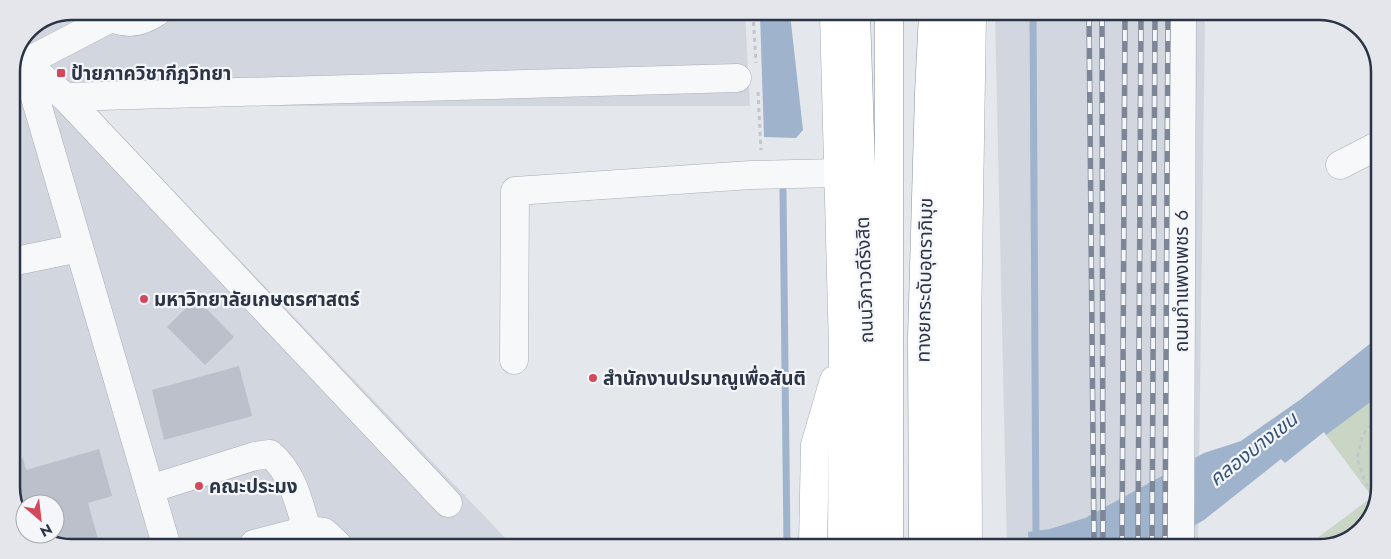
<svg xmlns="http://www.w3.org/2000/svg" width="1391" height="559" viewBox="0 0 1391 559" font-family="Jost,'Noto Sans Thai',sans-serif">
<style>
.built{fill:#d2d6de}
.green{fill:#c9d6c5}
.water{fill:#9fb4cc}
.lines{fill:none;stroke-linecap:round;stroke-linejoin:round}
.stream{stroke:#9fb4cc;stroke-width:7}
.building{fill:#bbc0ca}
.minor-casing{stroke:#a9aeb7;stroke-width:29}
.major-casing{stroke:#a3abb8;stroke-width:29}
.highway-casing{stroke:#8b94a3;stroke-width:29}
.path{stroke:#c2c5cb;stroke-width:3;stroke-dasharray:4 4;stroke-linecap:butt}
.minor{stroke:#f7f8fa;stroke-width:28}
.major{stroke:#fff;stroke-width:28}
.highway{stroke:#fff;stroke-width:28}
.rail-casing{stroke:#7d8696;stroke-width:5.5}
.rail{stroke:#f4f6f9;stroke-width:4;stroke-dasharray:11;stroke-linecap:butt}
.poi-dot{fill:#d1495b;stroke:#f4f6f9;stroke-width:2}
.labels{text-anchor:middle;stroke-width:4.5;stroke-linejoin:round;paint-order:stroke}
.poi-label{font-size:19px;font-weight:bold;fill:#2b3445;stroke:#f4f6f9;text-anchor:start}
.street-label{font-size:19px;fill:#2b3445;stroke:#f4f6f9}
.water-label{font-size:20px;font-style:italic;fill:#34527a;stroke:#f4f6f9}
.rim{fill:none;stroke:#2b3445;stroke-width:2.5}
</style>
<rect width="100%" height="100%" fill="#e4e7ec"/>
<g class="built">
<path d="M72,11L745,14L750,106H93L512,545L49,543L37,534H55V504H25V525L24,524L11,491V68L29,29Z"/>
<path d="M995,15H1205L1198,547H1007Z"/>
</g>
<path class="green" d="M1376,398L1375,510L1353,537L1319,548H1304L1372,497L1326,435Z"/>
<g class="water">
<path d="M760,14H790L803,130L796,138L764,137Z"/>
<path d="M1377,338L1376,398L1326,435L1324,432L1285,463L1281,459L1204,520L1156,547H1029L1028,532L1050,529L1085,518L1204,453L1241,441L1301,399Z"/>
</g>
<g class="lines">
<g class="stream">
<path d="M1033,15L1036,539"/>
<path d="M783,191L787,546"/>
</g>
</g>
<g class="building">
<path d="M196,298L234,337L205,365L167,327Z"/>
<path d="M239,366L252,416L164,440L152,390Z"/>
<path d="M99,449L112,496L88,503L98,539L83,543H49L37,534H55V504H25V525L24,524L11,491V462L23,458L26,470Z"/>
</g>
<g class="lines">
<defs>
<g id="minor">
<path d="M102,11C122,26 137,25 157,12"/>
<path d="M11,70L111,18"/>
<path d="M65,97L448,503"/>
<path d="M1340,165L1379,145"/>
<path d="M11,262L79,248"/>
<path d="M514,360L515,191L751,175L838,173"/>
<path d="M150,489L255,456L270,454C293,473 299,503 307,530"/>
<path d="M166,544L25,63L65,97L737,78"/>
<path d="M254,544L307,530L324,532L337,544"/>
<path d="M1180,547L1182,15"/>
</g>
<g id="major">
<path d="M834,14L843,348L842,546"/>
<path d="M813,546L815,445L834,380"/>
<path d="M968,546L967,325L972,14"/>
</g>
<g id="highway">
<path d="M856,14L866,317L868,546"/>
<path d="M889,546V14"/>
<path d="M923,546L922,338L929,93L933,14"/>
<path d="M942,546L953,14"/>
</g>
</defs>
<use href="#minor" class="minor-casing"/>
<use href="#major" class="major-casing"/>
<use href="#highway" class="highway-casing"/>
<g class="path">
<path d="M753,14L756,63"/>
<path d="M758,92L761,150"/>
<path d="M1375,501L1364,479L1357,459L1362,436L1376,419"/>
<path d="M1340,541L1353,525L1375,508"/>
</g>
<use href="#minor" class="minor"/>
<use href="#major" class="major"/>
<use href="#highway" class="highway"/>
<defs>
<g id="rail">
<path d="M1089,15L1094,547"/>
<path d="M1102,15L1103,547"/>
<path d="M1122,547L1125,15"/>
<path d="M1138,547L1141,15"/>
<path d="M1152,547L1155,15"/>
<path d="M1165,547L1168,15"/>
</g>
</defs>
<use href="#rail" class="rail-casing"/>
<use href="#rail" class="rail"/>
</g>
<g class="poi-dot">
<rect x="56" y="68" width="10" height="10" rx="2.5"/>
<circle cx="144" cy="299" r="5"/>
<circle cx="593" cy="378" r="5"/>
<circle cx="199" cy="486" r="5"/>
</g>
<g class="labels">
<g class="poi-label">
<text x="71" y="80">ป้ายภาควิชากีฎวิทยา</text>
<text x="154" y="306">มหาวิทยาลัยเกษตรศาสตร์</text>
<text x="603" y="385">สำนักงานปรมาณูเพื่อสันติ</text>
<text x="209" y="493">คณะประมง</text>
</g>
<g class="street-label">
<text transform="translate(864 280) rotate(-92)" y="7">ถนนวิภาวดีรังสิต</text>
<text transform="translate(924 280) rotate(-89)" y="7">ทางยกระดับอุตราภิมุข</text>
<text transform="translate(1181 281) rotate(-90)" y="7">ถนนกำแพงเพชร 6</text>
</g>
<g class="water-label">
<text transform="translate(1253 449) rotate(-38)" y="7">คลองบางเขน</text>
</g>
</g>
<path d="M0 0H1391V559H0ZM72 20H1319A52 52 0 0 1 1371 72V487A52 52 0 0 1 1319 539H72A52 52 0 0 1 20 487V72A52 52 0 0 1 72 20Z" fill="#e4e6eb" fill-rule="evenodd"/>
<path class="rim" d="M72 20H1319A52 52 0 0 1 1371 72V487A52 52 0 0 1 1319 539H72A52 52 0 0 1 20 487V72A52 52 0 0 1 72 20Z"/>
<g transform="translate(40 519) rotate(152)"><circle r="24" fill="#f4f6f9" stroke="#a4a8b1"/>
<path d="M0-4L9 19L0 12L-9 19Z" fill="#d1495b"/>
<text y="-8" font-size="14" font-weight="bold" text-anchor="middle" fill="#2b3445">N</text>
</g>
</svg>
